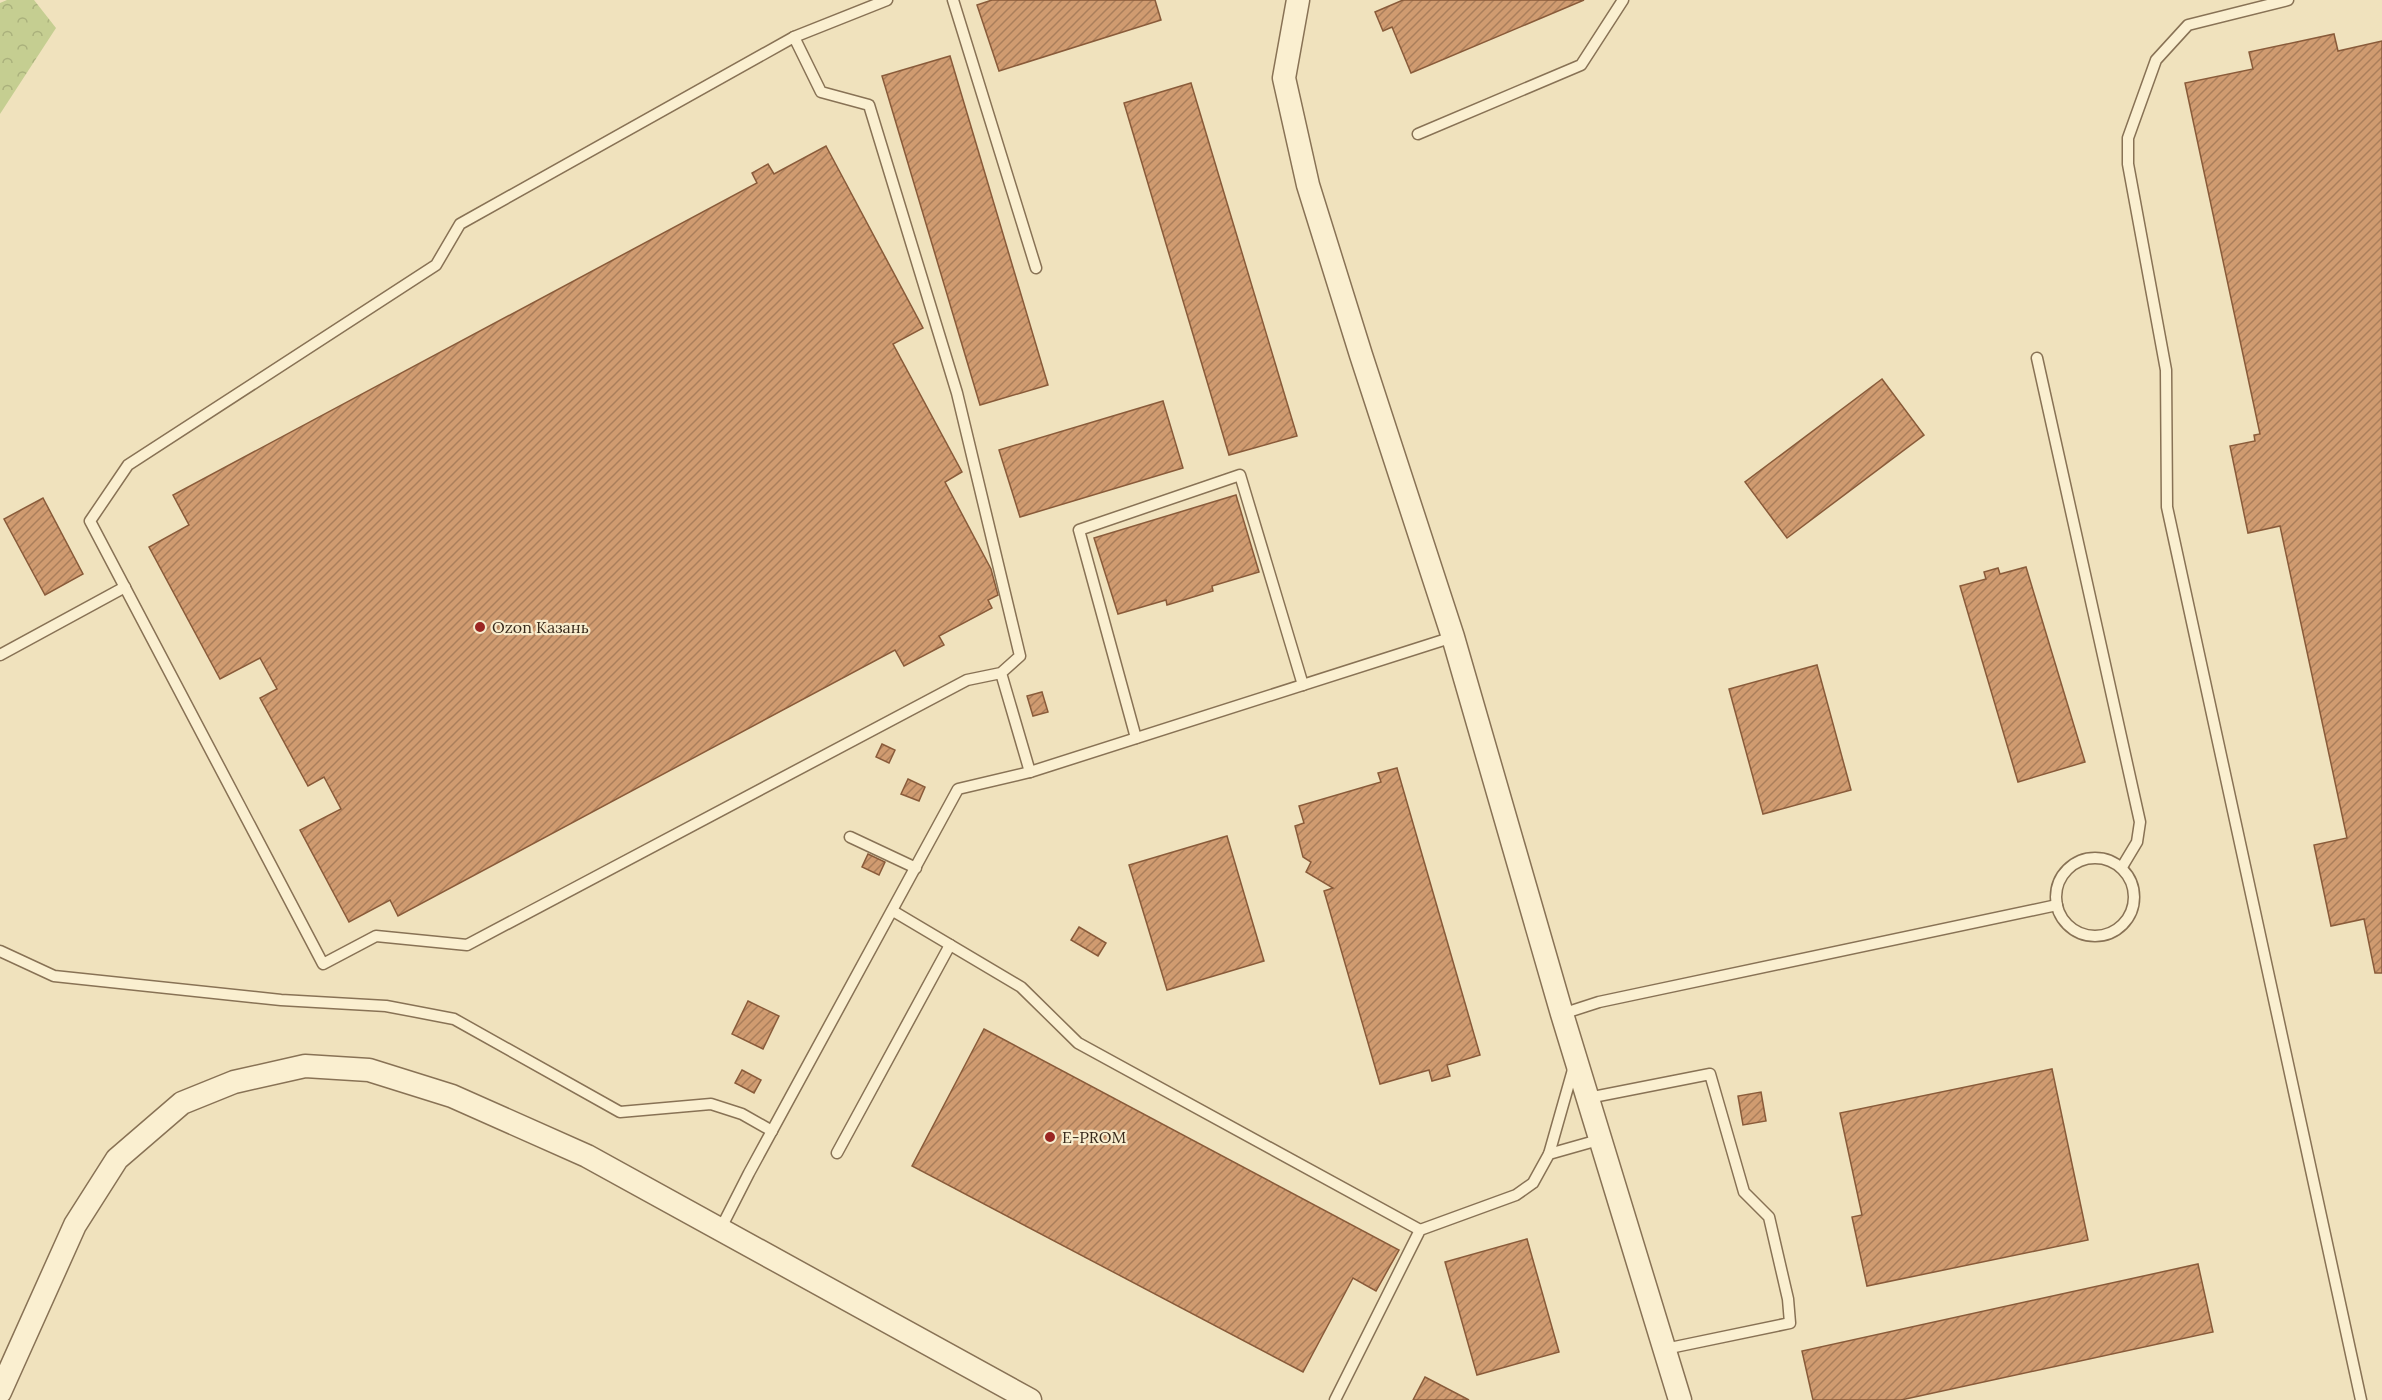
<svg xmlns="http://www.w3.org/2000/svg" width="2382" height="1400" viewBox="0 0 2382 1400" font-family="Lora,serif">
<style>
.forest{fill:url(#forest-crowns)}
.building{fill:url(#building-hatch);stroke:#895b3a;stroke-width:1.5}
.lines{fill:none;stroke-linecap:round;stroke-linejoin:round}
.service-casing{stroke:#887255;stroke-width:13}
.minor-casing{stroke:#887255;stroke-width:25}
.service{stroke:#faefd0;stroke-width:10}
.minor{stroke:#faefd0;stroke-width:22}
.poi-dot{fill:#9a2522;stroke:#f7eccd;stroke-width:2}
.labels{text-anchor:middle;stroke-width:4.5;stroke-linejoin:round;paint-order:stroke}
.poi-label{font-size:16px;fill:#37291b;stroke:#f7eccd;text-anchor:start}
</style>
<defs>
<pattern id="forest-crowns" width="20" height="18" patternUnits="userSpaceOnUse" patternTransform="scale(1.5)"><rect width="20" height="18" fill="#c5ce91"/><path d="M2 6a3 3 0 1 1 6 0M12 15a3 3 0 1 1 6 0" fill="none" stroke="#aab17c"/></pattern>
<pattern id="building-hatch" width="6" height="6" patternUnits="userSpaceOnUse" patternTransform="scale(1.5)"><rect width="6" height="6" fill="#d09b70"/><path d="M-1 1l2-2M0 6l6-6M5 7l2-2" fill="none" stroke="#aa7e5b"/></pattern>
</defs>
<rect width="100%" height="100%" fill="#f0e2bd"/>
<path class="forest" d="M7,0H34L56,28L0,114V3Z"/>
<g class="building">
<path d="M992,0H1155L1161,20L999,71L977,5Z"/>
<path d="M1403,0H1584L1411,73L1392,27L1383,31L1375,12Z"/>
<path d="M2334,34L2338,51L2382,41V973H2375L2364,919L2331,926L2314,845L2347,838L2280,526L2248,533L2230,446L2255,441L2254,435L2260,434L2185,83L2253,69L2249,52Z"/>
<path d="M950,56L1048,385L980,405L882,76Z"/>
<path d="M1191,83L1297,436L1229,455L1124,103Z"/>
<path d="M826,146L923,328L893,344L962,472L945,482L991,569L998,595L988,600L992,608L939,636L944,645L904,666L895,650L398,916L390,900L349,922L300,830L341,809L324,777L308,786L260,698L277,689L260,658L220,679L149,547L189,525L173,495L757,183L752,173L768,164L774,174Z"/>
<path d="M1882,379L1924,435L1787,538L1745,482Z"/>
<path d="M1163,401L1183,468L1020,517L999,450Z"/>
<path d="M1236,495L1259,572L1212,586L1213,591L1167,605L1166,600L1118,614L1094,538Z"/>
<path d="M43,498L83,574L45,595L4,519Z"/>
<path d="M2026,567L2085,762L2018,782L1960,586L1986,579L1984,572L1998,568L2000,574Z"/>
<path d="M1817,665L1851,790L1763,814L1729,689Z"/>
<path d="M1042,692L1048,712L1033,716L1027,696Z"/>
<path d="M882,744L895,750L889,763L876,757Z"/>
<path d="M1397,768L1480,1055L1447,1065L1450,1076L1432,1081L1429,1070L1380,1084L1324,891L1333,888L1306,872L1311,862L1303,857L1295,826L1304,823L1299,806L1381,782L1378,773Z"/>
<path d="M908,779L925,787L919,801L901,794Z"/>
<path d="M1227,836L1264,961L1167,990L1129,865Z"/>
<path d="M868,854L885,862L879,875L862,867Z"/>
<path d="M1079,927L1106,943L1098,956L1071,940Z"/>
<path d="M748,1001L779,1016L763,1049L732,1034Z"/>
<path d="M984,1029L1399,1250L1376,1291L1353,1278L1303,1372L912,1166Z"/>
<path d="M2052,1069L2088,1240L1867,1286L1852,1217L1862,1215L1840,1113Z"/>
<path d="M742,1070L761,1080L754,1093L735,1083Z"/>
<path d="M1761,1092L1766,1121L1743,1125L1738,1096Z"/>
<path d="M1527,1239L1559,1352L1477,1375L1445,1262Z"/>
<path d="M2198,1264L2213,1332L1901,1400H1813L1802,1351Z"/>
<path d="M1425,1377L1469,1400H1413Z"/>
</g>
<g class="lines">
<defs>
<g id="service">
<path d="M953,0L1036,268"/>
<path d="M2288,0L2188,25L2156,60L2128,138V164L2166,370L2167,507L2361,1400"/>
<path d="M794,37L887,0"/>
<path d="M1418,134L1581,65L1623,0"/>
<path d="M2037,358L2140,822L2137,842L2122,867"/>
<path d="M0,655L125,587"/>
<path d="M1001,673L967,680L467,945L376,936L323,964L90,521L128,465L436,265L460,224L794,37L821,92L869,105L957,393L1020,656L1001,673L1030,772"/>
<path d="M1136,738L1079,530L1240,475L1303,685"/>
<path d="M850,837L916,868"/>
<circle cx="2095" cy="897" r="39"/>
<path d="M893,911L1021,987L1078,1043L1420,1230"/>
<path d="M0,951L54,976L281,1000L386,1006L454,1019L620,1112L711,1104L742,1114L772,1131"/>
<path d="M1562,1014L1599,1002L2057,905"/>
<path d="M1588,1098L1710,1074L1744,1192L1769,1217L1788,1299L1790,1323L1665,1349"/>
<path d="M837,1153L950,945"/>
<path d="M1549,1154L1574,1066"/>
<path d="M721,1228L749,1173L958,789L1030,772L1453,637"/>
<path d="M1335,1400L1420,1230L1516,1195L1533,1183L1549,1154L1602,1139"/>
</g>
<g id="minor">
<path d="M1298,0L1284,78L1308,185L1361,355L1453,637L1562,1014L1680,1400"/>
<path d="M0,1392L75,1225L117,1159L182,1103L234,1082L305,1066L369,1070L452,1096L587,1156L1030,1400"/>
</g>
</defs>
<use href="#service" class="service-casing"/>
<use href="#minor" class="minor-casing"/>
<use href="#service" class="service"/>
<use href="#minor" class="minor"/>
</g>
<g class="poi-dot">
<circle cx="480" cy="627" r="6"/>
<circle cx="1050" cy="1137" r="6"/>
</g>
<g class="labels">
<g class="poi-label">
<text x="492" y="633">Ozon Казань</text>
<text x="1062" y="1143">E-PROM</text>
</g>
</g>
</svg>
